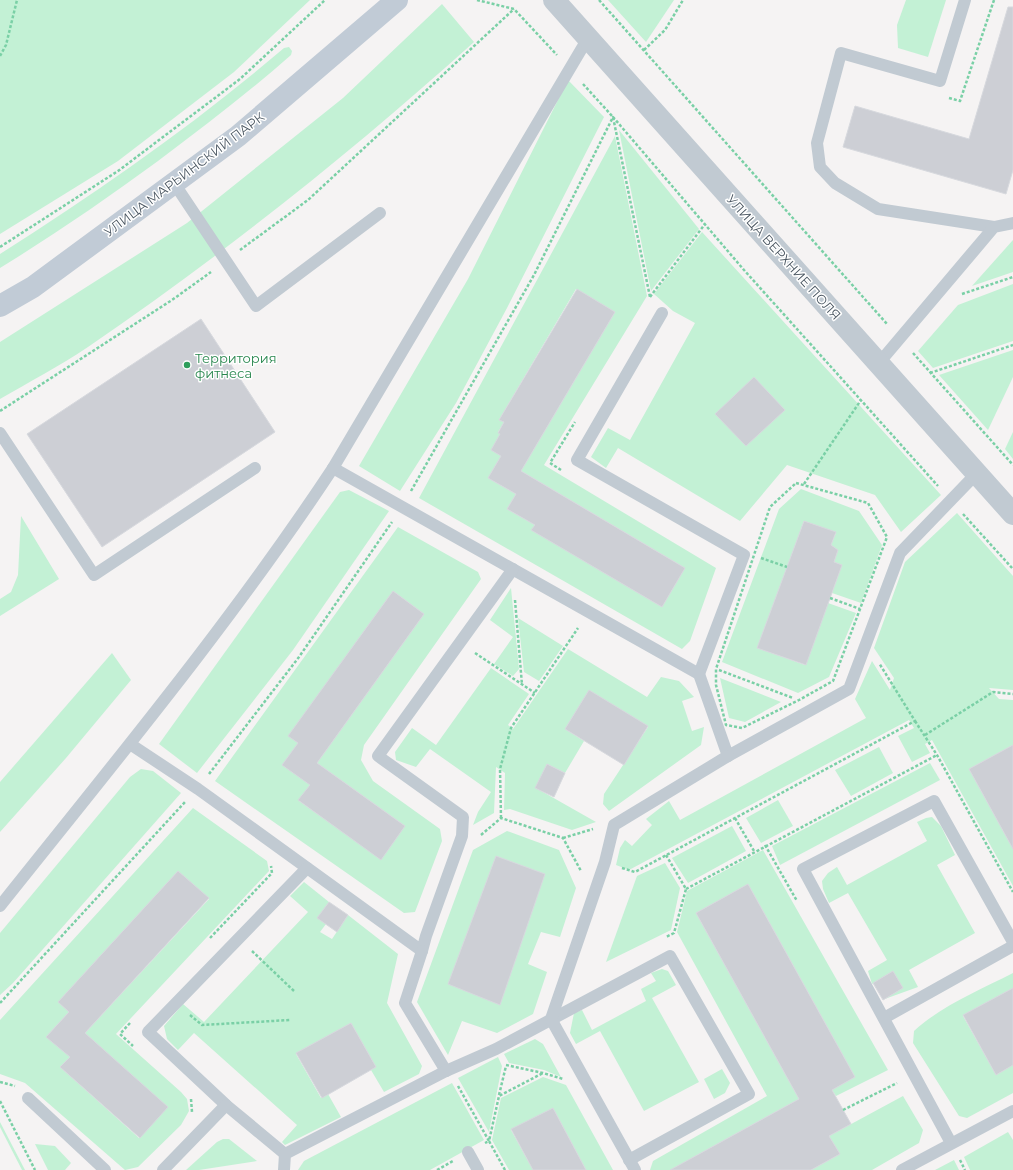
<svg xmlns="http://www.w3.org/2000/svg" width="1013" height="1170" viewBox="0 0 1013 1170" font-family="Montserrat,sans-serif">
<style>
.green{fill:#c3f1d5;fill-rule:evenodd}
.building{fill:#cdcfd5;stroke:#d7d9de}
.lines{fill:none;stroke-linecap:round;stroke-linejoin:round}
.path{stroke:#7ad0a6;stroke-width:2.5;stroke-dasharray:3 2;stroke-linecap:butt}
.service{stroke:#c1cad2;stroke-width:12}
.tertiary{stroke:#c1cad2;stroke-width:22}
.secondary{stroke:#c1cbd6;stroke-width:22}
.leisure-dot{fill:#2e9e5b;stroke:#fff;stroke-width:1.5}
.labels{text-anchor:middle;stroke-width:3;stroke-linejoin:round;paint-order:stroke}
.street-label{font-size:13px;fill:#4a5661;stroke:#fff}
.leisure-label{font-size:13px;fill:#27864d;stroke:#fff;text-anchor:start}
</style>
<rect width="100%" height="100%" fill="#f5f3f3"/>
<g class="green">
<path d="M0,0H310L234,72L118,161L0,234Z"/>
<path d="M608,0H674L646,42Z"/>
<path d="M906,0H946L928,57L898,48L897,25Z"/>
<path d="M442,4L474,42C352,152 224,254 88,347C60,366 29,382 0,399V342L187,223L343,98Z"/>
<path d="M289,47L292,51L291,55C248,93 203,127 158,161C106,199 54,235 0,268V254C99,191 195,124 284,48Z"/>
<path d="M568,80L604,117L507,308L456,403L400,491L359,466L468,279Z"/>
<path d="M619,130L699,229L651,291Z"/>
<path d="M615,136L647,296L544,465L716,568L690,641L682,649L419,498ZM576,289L615,312L521,471L685,568L662,607L532,530L535,525L507,509L516,494L488,478L501,456L500,434L498,432L504,422L499,420Z"/>
<path d="M702,232L941,495L901,532L875,495L787,465L740,521L618,448L606,468L591,457L608,428L630,440L695,323L673,311L654,294Z"/>
<path d="M1013,240V272L972,286Z"/>
<path d="M1013,284V341L933,368L918,351L958,305Z"/>
<path d="M1013,350V377L988,430L939,375Z"/>
<path d="M1013,432V459L1005,449Z"/>
<path d="M801,489L859,511L882,545L861,603L832,593L842,565L834,562L838,550L831,545L836,533L804,521L758,648L805,665L828,603L856,613L829,677L798,693L722,662L779,509Z"/>
<path d="M349,490L389,511L293,650L197,773L159,744L340,492Z"/>
<path d="M957,513L1013,576V690L989,688L999,699L1013,700V745L969,769L1013,849V886L932,740L925,744L930,753L912,762L898,736L914,728L909,720L629,870L616,865L620,848L625,840L632,846L652,825L646,819L669,801L680,820L866,718L855,699L872,661L890,690L894,678L874,648L905,562Z"/>
<path d="M21,516L59,579L0,616V599L11,592L18,575Z"/>
<path d="M398,527L478,572L481,579L364,745L361,760L373,781L440,829L442,841L415,912L404,913L215,781ZM393,591L424,614L317,763L405,826L381,859L299,801L310,785L298,743L289,736Z"/>
<path d="M511,588L519,669L513,676L494,664L513,637L490,620Z"/>
<path d="M518,618L563,646L539,681L524,672Z"/>
<path d="M568,649L647,697L661,677L679,681L694,697L682,701L692,731L704,727L701,745L609,811L603,804L604,794L648,727L589,691L565,729L584,741L565,773L547,764L536,788L596,822L572,830L510,809L504,810L505,773L496,767L494,813L473,825L478,812L491,792L430,749L416,767L396,760L395,752L412,728L436,745L491,668L529,694L508,725L513,729Z"/>
<path d="M112,653L131,680L66,758L0,832V782Z"/>
<path d="M720,678L781,702L745,722L729,718Z"/>
<path d="M879,747L893,773L851,796L835,770Z"/>
<path d="M930,763L940,780L780,865L772,846Z"/>
<path d="M141,769L153,771L181,793L13,983L0,995V933L130,777Z"/>
<path d="M778,800L793,826L761,843L746,818Z"/>
<path d="M193,808L267,861L269,871L116,1034L181,1092L187,1099L189,1111L181,1125L138,1167L125,1170L25,1083L0,1074V1020ZM178,871L209,899L85,1033L167,1107L139,1138L60,1067L70,1057L47,1036L69,1012L58,1002Z"/>
<path d="M932,817L941,826L955,855L937,865L975,933L909,970L918,987L882,1000L903,988L893,971L872,984L868,971L887,960L848,893L829,903L823,889L822,881L828,873L837,867L847,885L927,841L917,822L926,818Z"/>
<path d="M732,826L746,851L688,883L672,858Z"/>
<path d="M507,831L559,850L576,888L560,937L541,932L528,964L547,972L533,1014L497,1033L462,1021L448,1055L417,1002L473,850Z"/>
<path d="M763,850L888,1070L836,1096L832,1090L855,1077L748,884L696,913L799,1099L690,1159L696,1170H650L653,1161L767,1096L677,932L687,891Z"/>
<path d="M665,863L680,888L671,930L606,962L637,876Z"/>
<path d="M304,882L329,902L318,918L326,924L320,932L332,939L348,915L398,954L387,1003L422,1066L419,1074L384,1092L371,1070L376,1067L351,1023L304,1049L296,1054L321,1098L328,1094L341,1117L285,1145L282,1142L297,1125L194,1033L178,1050L167,1039L164,1026L183,1004L204,1022L308,912L290,896Z"/>
<path d="M662,969L668,971L676,985L652,998L699,1082L644,1111L600,1031L576,1044L570,1033L574,1013L582,1010L592,1030L646,1001L641,989L656,981L651,973Z"/>
<path d="M1013,973V988L963,1016L996,1075L1013,1065V1093L967,1118L959,1116L913,1043L914,1031C941,1006 980,990 1013,973Z"/>
<path d="M535,1039L543,1044L561,1077L544,1070L509,1063L504,1054Z"/>
<path d="M498,1057L502,1066L489,1132L458,1078Z"/>
<path d="M722,1069L730,1083L725,1093L714,1099L704,1079Z"/>
<path d="M543,1077L566,1085L613,1170H586L553,1108L511,1130L533,1170H509L492,1140L501,1098Z"/>
<path d="M452,1083L484,1140L430,1170H298L304,1161Z"/>
<path d="M903,1096L923,1130L919,1143L872,1170H811L840,1154L829,1136Z"/>
<path d="M0,1122L25,1170H22L0,1127Z"/>
<path d="M1008,1132L1013,1140V1170H970L964,1157Z"/>
<path d="M223,1139H229L257,1161L199,1170H186L217,1142Z"/>
<path d="M35,1144L55,1146L71,1163L65,1170H48Z"/>
<path d="M954,1160L959,1170H935Z"/>
</g>
<g class="building">
<path d="M1008,7H1013V170L1006,194L843,147L855,106L969,139Z"/>
<path d="M577,289L615,312L521,471L685,568L662,607L531,530L535,525L507,509L516,494L488,478L501,456L491,450L500,434L498,433L504,422L499,420Z"/>
<path d="M201,319L275,432L102,547L27,434Z"/>
<path d="M754,377L785,410L746,446L715,414Z"/>
<path d="M804,521L836,532L831,545L838,550L834,562L842,565L806,665L757,648Z"/>
<path d="M393,591L424,614L317,763L405,826L381,860L298,800L310,785L282,765L298,743L288,736Z"/>
<path d="M589,690L648,726L624,765L565,729Z"/>
<path d="M1013,745V849L969,769Z"/>
<path d="M547,764L565,773L554,797L535,788Z"/>
<path d="M496,856L545,874L500,1005L448,984Z"/>
<path d="M178,871L209,898L85,1033L168,1107L140,1138L60,1067L70,1057L46,1037L69,1012L58,1002Z"/>
<path d="M748,884L855,1077L832,1090L851,1124L829,1136L840,1154L811,1170H670L799,1099L696,913Z"/>
<path d="M329,902L348,915L337,932L317,918Z"/>
<path d="M893,971L903,988L883,1000L873,983Z"/>
<path d="M1013,988V1065L996,1075L963,1015Z"/>
<path d="M351,1023L376,1067L322,1098L296,1053Z"/>
<path d="M553,1108L586,1170H533L511,1129Z"/>
</g>
<g class="lines">
<g class="path">
<path d="M477,0L514,9L557,55"/>
<path d="M599,0L887,324"/>
<path d="M644,50L665,30L683,0"/>
<path d="M0,56L6,45L17,0"/>
<path d="M583,84L613,117L650,297"/>
<path d="M949,98L960,101L994,0"/>
<path d="M0,247L118,171L240,79L325,0"/>
<path d="M240,250L308,200L514,9"/>
<path d="M962,294L1013,277"/>
<path d="M650,297L705,224"/>
<path d="M913,353L1013,465"/>
<path d="M930,373L1013,345"/>
<path d="M0,411L172,300L211,272"/>
<path d="M561,470L550,463L575,422"/>
<path d="M796,483L868,503L887,537L833,681L799,700L742,728L726,725L716,685V669L770,507Z"/>
<path d="M804,484L861,400"/>
<path d="M411,491L534,275L613,117L744,270L938,486"/>
<path d="M963,514L1013,569"/>
<path d="M761,558L787,567"/>
<path d="M830,598L860,609"/>
<path d="M515,600L522,685"/>
<path d="M475,653L535,693"/>
<path d="M719,670L793,698"/>
<path d="M915,721L937,755L1013,892"/>
<path d="M925,735L993,692L1013,694"/>
<path d="M209,774L299,657L392,522"/>
<path d="M501,818L500,769L511,728L578,628"/>
<path d="M735,818L754,851"/>
<path d="M481,835L501,818L563,838L581,871"/>
<path d="M563,838L593,829"/>
<path d="M765,845L797,901"/>
<path d="M666,855L686,889L674,933L666,937"/>
<path d="M622,868L635,872L915,721L879,663"/>
<path d="M686,889L937,755"/>
<path d="M210,938L272,873L271,866"/>
<path d="M252,951L295,992"/>
<path d="M0,1003L185,802"/>
<path d="M190,1015L202,1025L290,1020"/>
<path d="M130,1023L120,1034L133,1046"/>
<path d="M506,1065L543,1073L563,1079"/>
<path d="M0,1082L15,1086"/>
<path d="M458,1086L489,1141L485,1143"/>
<path d="M499,1095L506,1066"/>
<path d="M191,1099L192,1112"/>
<path d="M0,1101L35,1170"/>
<path d="M843,1110L897,1083"/>
<path d="M960,1160L965,1170"/>
<path d="M437,1170L453,1161"/>
<path d="M505,1170L489,1141L499,1096L543,1073"/>
</g>
<g class="service">
<path d="M965,0L940,81L841,53L817,143L820,167L835,183L878,209L994,227"/>
<path d="M174,183L256,306L380,213"/>
<path d="M662,313L577,460L744,555L699,674"/>
<path d="M879,363L994,227L1013,223"/>
<path d="M0,433L94,575L255,468"/>
<path d="M333,468L699,674L728,756L849,689L900,553L977,473"/>
<path d="M130,744L198,789L422,951L426,936L462,836L463,817L378,756L513,569"/>
<path d="M0,906C114,763 232,621 333,468L588,38"/>
<path d="M422,951L405,1003L446,1071"/>
<path d="M884,1018L1013,946"/>
<path d="M28,1098L105,1170"/>
<path d="M951,1143L803,869L934,801L1013,942"/>
<path d="M468,1152L478,1170"/>
<path d="M285,1154L226,1105L148,1032L307,868"/>
<path d="M163,1170L226,1105"/>
<path d="M284,1170L285,1154L446,1071L496,1049L670,956L749,1094L629,1160"/>
<path d="M635,1170L551,1019L605,862L614,825L728,756"/>
<path d="M902,1170L1013,1111"/>
</g>
<path class="tertiary" d="M554,0L1013,514"/>
<path class="secondary" d="M0,306L33,287L238,136L397,0"/>
</g>
<circle class="leisure-dot" cx="187" cy="365" r="4"/>
<g class="labels">
<g class="street-label">
<text transform="translate(184 174) rotate(-37)" y="5">УЛИЦА МАРЬИНСКИЙ ПАРК</text>
<text transform="translate(784 257) rotate(48)" y="5">УЛИЦА ВЕРХНИЕ ПОЛЯ</text>
</g>
<g class="leisure-label">
<text x="195" y="363">Территория<tspan x="195" dy="15">фитнеса</tspan></text>
</g>
</g>
</svg>
